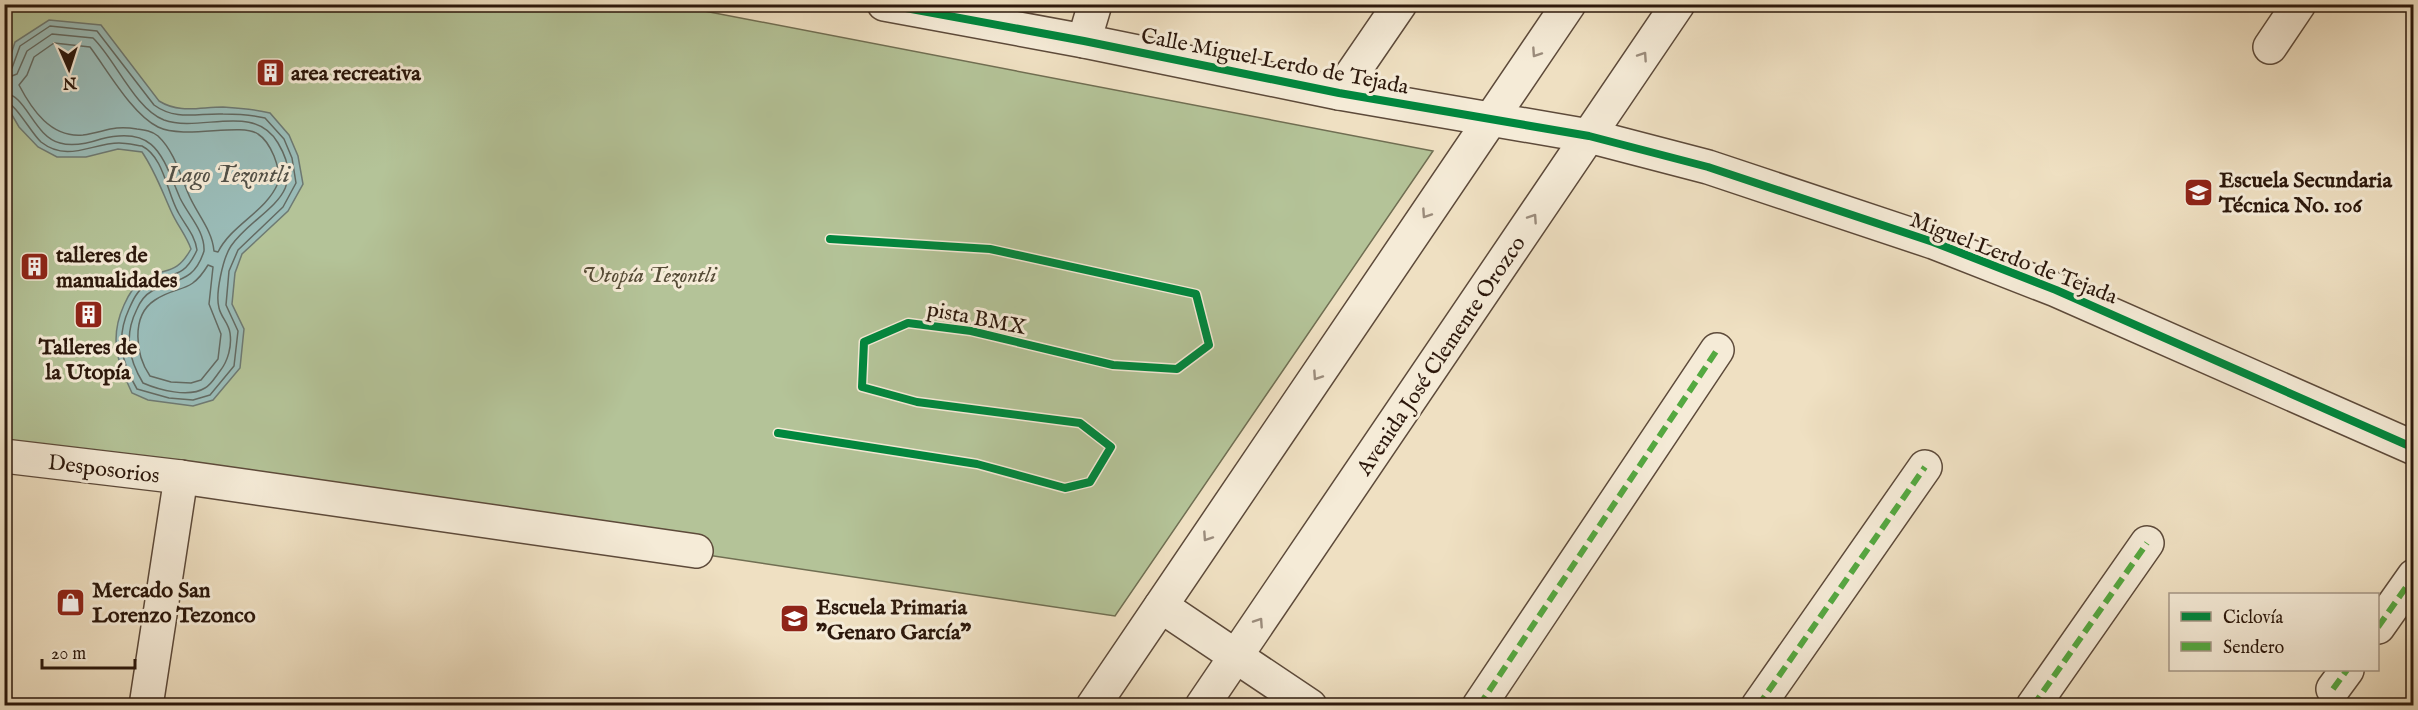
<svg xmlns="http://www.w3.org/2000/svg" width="2418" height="710" viewBox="0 0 2418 710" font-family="'IM FELL English',serif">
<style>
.green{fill:#b4c398;stroke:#706e52;stroke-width:1.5}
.water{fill:#9abcb8;stroke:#6e7a73;stroke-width:1.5}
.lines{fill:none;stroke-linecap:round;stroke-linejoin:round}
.shore{stroke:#636a62;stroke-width:1.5}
.minor-casing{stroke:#5d4a3a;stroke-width:36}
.minor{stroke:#f5ebd7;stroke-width:33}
.quiet{stroke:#54a941;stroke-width:6;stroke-dasharray:12 6;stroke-linecap:butt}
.cycleway-casing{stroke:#f5ebd7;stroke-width:11}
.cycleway{stroke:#00873e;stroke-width:8}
.oneway{stroke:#9b8c7c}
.labels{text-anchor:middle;stroke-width:6;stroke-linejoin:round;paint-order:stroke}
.street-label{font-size:22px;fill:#2c180c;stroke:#f5ebd7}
.poi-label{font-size:22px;font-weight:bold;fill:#2c180c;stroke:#f5ebd7;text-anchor:start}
.park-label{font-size:22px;font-style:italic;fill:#554b36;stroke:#f5ebd7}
.water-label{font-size:24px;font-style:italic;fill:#525148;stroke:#f5ebd7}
</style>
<rect width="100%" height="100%" fill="#efe0c2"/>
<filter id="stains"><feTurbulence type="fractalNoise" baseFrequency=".00333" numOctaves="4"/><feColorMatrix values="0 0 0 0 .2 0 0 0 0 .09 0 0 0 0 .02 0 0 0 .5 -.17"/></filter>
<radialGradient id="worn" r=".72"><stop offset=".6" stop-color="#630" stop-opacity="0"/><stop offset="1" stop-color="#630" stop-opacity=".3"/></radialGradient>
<path class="green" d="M4,5H673L1433,151L1115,616L5,450Z"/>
<path class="water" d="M49,20L101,25L159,101C180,114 200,107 223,107C239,108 254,109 270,113L289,135L298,156L303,184L288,211L242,254L235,273L232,304L244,329L240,368L213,400L193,406L148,400L132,393C117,362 109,338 124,305C128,296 134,285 143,280C166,266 175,277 191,249C186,235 177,225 171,211C162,191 155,171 142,152L118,149L86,157H57L38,147L19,127L5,103V73L15,42Z"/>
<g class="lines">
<g class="shore">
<path d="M54,43L90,47C108,71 132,114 158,127C185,140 241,122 258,134C266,139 271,149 274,156C277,164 281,176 278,183C266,212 232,224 218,252L214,251C212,229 196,213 188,193C180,174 174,151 158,136C152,131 145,130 137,129C112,125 105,132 83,135C51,138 32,110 19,85L27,75L34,57Z"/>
<path d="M4,71L12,68L20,46L50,26L97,31L154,105C176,121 198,113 223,114C237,114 252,115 265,118L284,139L292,158L296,183L283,207L238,250L229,271L226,305L238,331L234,366L210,395L193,400L169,398L137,389C121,362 116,337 129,309C133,300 137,291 145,286C169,270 182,283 197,250C195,235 185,225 178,212C167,193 164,157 142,146C135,145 126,143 119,143C92,143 68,163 41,142C31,133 15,102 4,101"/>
<path d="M4,79L17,74L27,51L52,34L93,38C115,59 135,109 164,120C201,133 254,102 278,143C311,198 256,210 231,246C223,258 215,294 219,308C221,317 229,324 230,333C232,346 228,361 220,371C216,376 211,385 205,388C189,398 159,390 143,383C128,358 124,335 137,309C140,302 145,295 152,291C176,278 194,283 204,251C205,231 188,215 180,198C162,156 156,125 101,139C89,143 73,147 60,143C34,137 26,94 4,93"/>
<path d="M208,265L213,267L209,304L221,334L218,359L201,380L191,383L171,382L150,376C136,356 130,316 155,300C179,284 190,295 208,265Z"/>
</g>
<defs>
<g id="minor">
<path d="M884,4L1084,41L1339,93L1589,136L1708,167L1933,242L2056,290L2414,448"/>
<path d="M1084,41L1095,4"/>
<path d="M2270,47L2299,4"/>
<path d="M1339,93L1400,4"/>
<path d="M4,456L181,477L696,551"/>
<path d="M1161,606L1310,706"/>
<path d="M2378,627L2414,576"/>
<path d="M2333,689L2347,670"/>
<path d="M146,706L181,477"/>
<path d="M1093,706L1569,4"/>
<path d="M1202,706L1678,4"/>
<path d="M1479,706L1717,350"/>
<path d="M1758,706L1925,467"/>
<path d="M2033,706L2147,543"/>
</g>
</defs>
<use href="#minor" class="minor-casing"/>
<use href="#minor" class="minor"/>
<g class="quiet">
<path d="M2378,627L2414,576"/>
<path d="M2333,689L2347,670"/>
<path d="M1479,706L1717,350"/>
<path d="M1758,706L1925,467"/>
<path d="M2033,706L2147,543"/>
</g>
<defs>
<g id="cycleway">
<path d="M884,4L1084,41L1339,93L1589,136L1708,167L1933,242L2056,290L2414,448"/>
<path d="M778,433L977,464L1065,488L1090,482L1111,447L1080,423L917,402L862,387L864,342L908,323L971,331L1113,365L1177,369L1209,345L1196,294L990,249L830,239"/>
</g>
</defs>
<use href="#cycleway" class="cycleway-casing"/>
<use href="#cycleway" class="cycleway"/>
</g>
<defs><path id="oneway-chevron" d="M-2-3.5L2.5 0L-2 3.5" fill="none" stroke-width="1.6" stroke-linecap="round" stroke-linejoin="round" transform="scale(1.5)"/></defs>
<g class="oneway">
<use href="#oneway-chevron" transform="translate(1536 53) rotate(124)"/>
<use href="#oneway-chevron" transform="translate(1643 56) rotate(-56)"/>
<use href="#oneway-chevron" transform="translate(1426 214) rotate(124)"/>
<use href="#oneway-chevron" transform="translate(1533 218) rotate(-56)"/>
<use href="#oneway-chevron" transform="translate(1317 376) rotate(124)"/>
<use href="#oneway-chevron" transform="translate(1207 537) rotate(124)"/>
<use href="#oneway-chevron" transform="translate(1259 622) rotate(-56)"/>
</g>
<defs>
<symbol id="building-square" viewBox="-11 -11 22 22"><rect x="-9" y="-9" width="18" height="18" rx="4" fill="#8f2418" stroke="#f5ebd7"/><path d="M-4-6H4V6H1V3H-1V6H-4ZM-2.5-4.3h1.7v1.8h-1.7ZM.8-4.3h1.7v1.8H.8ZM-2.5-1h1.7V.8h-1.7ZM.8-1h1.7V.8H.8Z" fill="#fff"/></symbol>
<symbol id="school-square" viewBox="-11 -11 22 22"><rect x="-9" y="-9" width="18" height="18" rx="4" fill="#8f2418" stroke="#f5ebd7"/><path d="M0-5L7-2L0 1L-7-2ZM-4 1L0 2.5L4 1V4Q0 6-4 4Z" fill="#fff"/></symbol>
<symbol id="shop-square" viewBox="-11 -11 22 22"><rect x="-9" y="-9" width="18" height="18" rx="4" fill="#8f2418" stroke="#f5ebd7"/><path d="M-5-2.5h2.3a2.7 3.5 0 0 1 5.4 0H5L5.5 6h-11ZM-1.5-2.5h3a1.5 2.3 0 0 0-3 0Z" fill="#fff"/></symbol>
</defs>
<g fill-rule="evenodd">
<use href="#building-square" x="254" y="56" width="33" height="33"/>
<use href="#school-square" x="2182" y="176" width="33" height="33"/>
<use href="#building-square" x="18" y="250" width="33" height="33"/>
<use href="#building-square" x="72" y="298" width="33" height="33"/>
<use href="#shop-square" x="54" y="586" width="33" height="33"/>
<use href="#school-square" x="778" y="602" width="33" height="33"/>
</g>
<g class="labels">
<g class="street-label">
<text transform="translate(1275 60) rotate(11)" y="8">Calle Miguel Lerdo de Tejada</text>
<text transform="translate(2014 257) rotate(21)" y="8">Miguel Lerdo de Tejada</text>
<text transform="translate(977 317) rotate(11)" y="8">pista BMX</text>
<text transform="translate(1440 355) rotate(-56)" y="8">Avenida José Clemente Orozco</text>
<text transform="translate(104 468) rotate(7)" y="8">Desposorios</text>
</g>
<g class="poi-label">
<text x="291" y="80">area recreativa</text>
<text x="2219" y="187">Escuela Secundaria<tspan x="2219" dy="25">Técnica No. 106</tspan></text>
<text x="56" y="262">talleres de<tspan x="56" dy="25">manualidades</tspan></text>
<text x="88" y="354" text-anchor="middle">Talleres de<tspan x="88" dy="25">la Utopía</tspan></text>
<text x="92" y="597">Mercado San<tspan x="92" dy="25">Lorenzo Tezonco</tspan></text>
<text x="816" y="614">Escuela Primaria<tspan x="816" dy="25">"Genaro García"</tspan></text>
</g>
<g class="park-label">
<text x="649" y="282">Utopía Tezontli</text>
</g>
<g class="water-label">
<text x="228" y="182">Lago Tezontli</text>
</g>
</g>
<rect width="2418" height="710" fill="none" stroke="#efe0c2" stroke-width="24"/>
<rect x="6" y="6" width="2406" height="698" fill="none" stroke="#2c180c" stroke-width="3"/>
<rect x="12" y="12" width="2394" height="686" fill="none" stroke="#2c180c" stroke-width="1.5"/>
<rect x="2169" y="593" width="210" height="78" fill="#f5ebd7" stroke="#a59786" stroke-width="1.5"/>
<rect x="2181" y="612" width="30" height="9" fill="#00873e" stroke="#a59786" stroke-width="1.5"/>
<text x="2223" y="623" font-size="18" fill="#2c180c">Ciclovía</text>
<rect x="2181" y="642" width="30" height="9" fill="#54a941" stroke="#a59786" stroke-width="1.5"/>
<text x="2223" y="653" font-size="18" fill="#2c180c">Sendero</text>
<g transform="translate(69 69) rotate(177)" stroke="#f5ebd7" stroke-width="4.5" paint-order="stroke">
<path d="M0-4.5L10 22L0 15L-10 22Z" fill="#2c180c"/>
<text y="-9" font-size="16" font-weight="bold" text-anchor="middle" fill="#2c180c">N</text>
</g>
<path d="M42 659v9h93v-9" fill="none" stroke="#2c180c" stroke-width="3"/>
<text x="51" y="659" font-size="18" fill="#2c180c" stroke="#f5ebd7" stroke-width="4.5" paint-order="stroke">20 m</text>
<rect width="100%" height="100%" filter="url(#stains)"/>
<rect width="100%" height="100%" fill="url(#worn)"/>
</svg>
